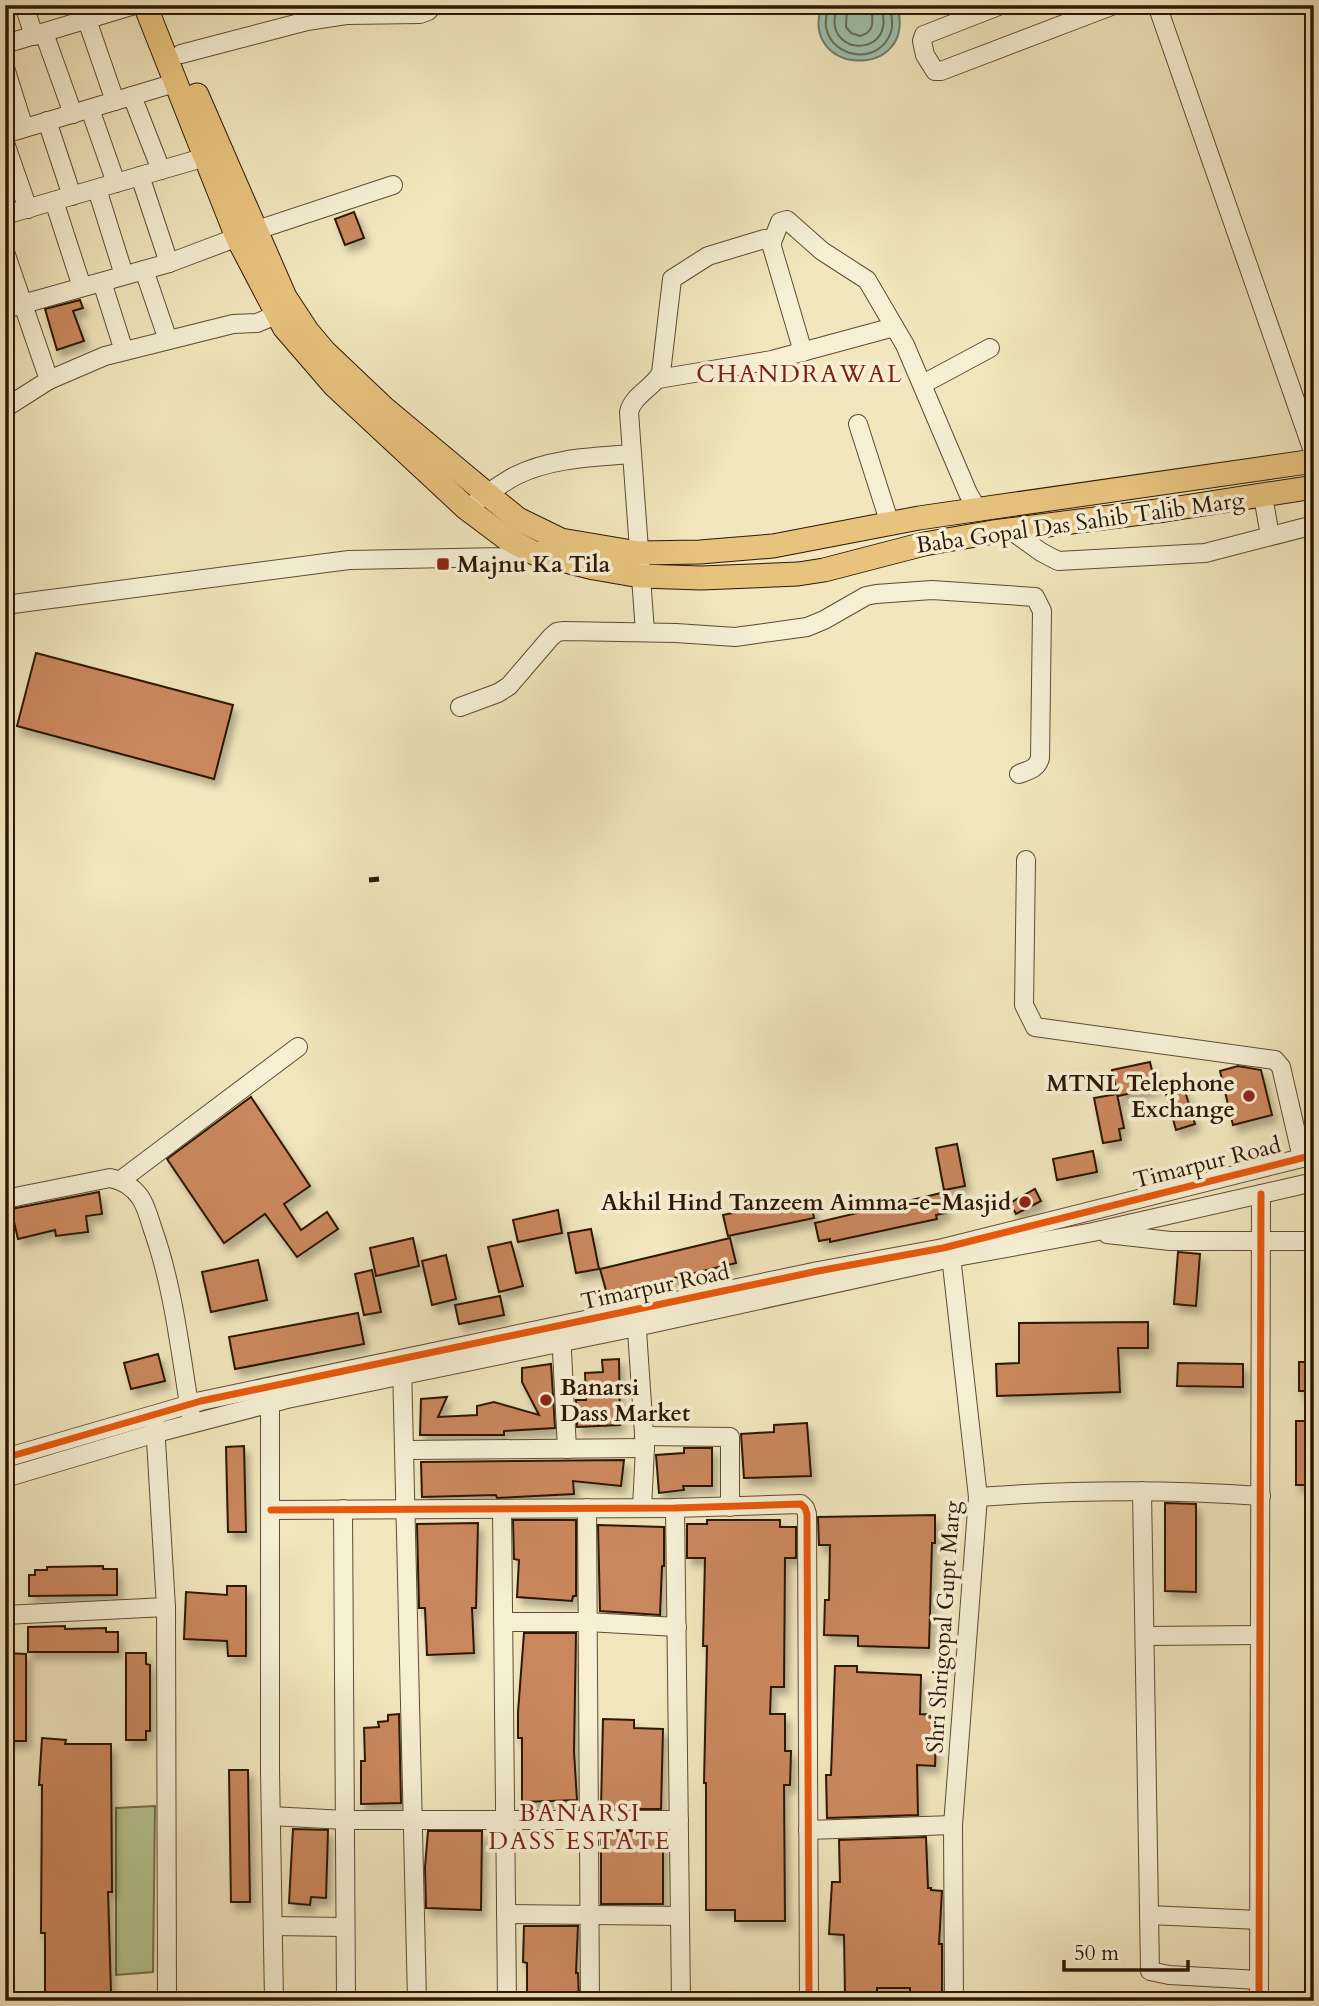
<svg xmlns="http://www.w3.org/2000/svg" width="1319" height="2006" viewBox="0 0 1319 2006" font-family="Cardo,serif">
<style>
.green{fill:#b8c592;stroke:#726e4c;stroke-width:2}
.water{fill:#9cc0ac;stroke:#707c69;stroke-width:2}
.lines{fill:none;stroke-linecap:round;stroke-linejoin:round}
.shore{stroke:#646c58;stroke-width:2}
.building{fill:#ca875d;stroke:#2d1705;stroke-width:2;filter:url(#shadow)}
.minor-casing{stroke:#5e4b33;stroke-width:20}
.major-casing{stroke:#2d1705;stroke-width:25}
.minor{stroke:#f6efd4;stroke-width:18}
.major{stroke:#e8c37e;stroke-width:23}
.rail{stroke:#2d1705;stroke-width:5;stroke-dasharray:12 12;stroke-linecap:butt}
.cycleway-casing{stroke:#f6efd4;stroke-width:11}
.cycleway{stroke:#e8590c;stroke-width:7}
.poi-dot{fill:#8f2418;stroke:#f6efd4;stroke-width:2.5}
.labels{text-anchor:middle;stroke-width:7;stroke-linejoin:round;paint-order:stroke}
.street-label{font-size:23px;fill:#2d1705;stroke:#f6efd4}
.poi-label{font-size:23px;font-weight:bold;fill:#2d1705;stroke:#f6efd4;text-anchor:start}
.neighbourhood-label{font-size:24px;letter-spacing:2px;fill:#7a1f14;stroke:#f6efd4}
</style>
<defs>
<filter id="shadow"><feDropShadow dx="4.5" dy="7" stdDeviation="3.5" flood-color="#0004"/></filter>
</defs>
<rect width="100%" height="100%" fill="#f1e6bd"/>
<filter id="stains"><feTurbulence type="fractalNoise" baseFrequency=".00286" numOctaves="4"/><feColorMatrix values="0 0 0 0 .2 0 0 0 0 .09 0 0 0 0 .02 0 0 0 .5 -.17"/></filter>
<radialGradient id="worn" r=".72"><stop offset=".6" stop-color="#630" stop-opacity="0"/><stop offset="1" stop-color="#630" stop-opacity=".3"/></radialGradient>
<path class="green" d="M155,1806L153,1972L116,1975V1808Z"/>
<path class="water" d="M822,5H897C919,82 797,76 822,5Z"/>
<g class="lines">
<g class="shore">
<path d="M828,5C827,12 825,20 826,27C832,60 880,65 891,32C894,23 891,15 890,5"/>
<path d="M837,5C836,13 833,20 835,27C841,52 878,52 883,27C885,20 882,13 882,5"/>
<path d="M847,5L846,27L851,33L860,36C877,31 872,19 871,5"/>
</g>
</g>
<g class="building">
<path d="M354,212L364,238L345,245L335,219Z"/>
<path d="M80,300L83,308L73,311L84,341L57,350L45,309Z"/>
<path d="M36,653L233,705L214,779L17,726Z"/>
<path d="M1150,1062L1156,1088L1118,1096L1112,1070Z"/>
<path d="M1238,1066L1261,1070L1272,1115L1233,1125L1220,1071Z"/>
<path d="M1184,1088L1195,1124L1176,1130L1166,1094Z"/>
<path d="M1117,1094L1124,1128L1119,1129L1121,1140L1103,1143L1094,1098Z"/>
<path d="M251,1097L310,1186L284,1204L301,1230L327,1212L338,1229L297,1257L265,1214L224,1243L167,1159Z"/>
<path d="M957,1144L965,1186L944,1190L936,1148Z"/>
<path d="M1093,1151L1097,1172L1057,1180L1053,1159Z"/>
<path d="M1035,1189L1041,1201L1016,1214L1010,1203Z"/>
<path d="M99,1192L102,1214L86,1216L88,1232L56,1236L55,1230L18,1239L11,1209Z"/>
<path d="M941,1193L946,1213L936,1215L937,1219L830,1242V1239L819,1241L815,1223Z"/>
<path d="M810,1197L814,1218L728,1236L723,1215Z"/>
<path d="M558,1210L562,1233L518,1242L513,1220Z"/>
<path d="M591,1229L599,1269L576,1273L568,1233Z"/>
<path d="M413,1238L419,1266L376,1276L370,1248Z"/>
<path d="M730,1238L736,1263L607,1294L600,1269Z"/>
<path d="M511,1242L523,1286L499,1292L488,1247Z"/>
<path d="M1178,1252L1200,1254L1196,1306L1174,1304Z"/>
<path d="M446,1255L456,1299L432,1305L422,1261Z"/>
<path d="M258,1260L267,1300L211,1312L202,1272Z"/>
<path d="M372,1270L381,1312L364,1315L355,1274Z"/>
<path d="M500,1296L504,1315L459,1324L455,1305Z"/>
<path d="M358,1313L364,1344L235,1369L229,1337Z"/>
<path d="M1148,1322V1348H1118L1120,1392L997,1396L996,1364L1019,1363V1323Z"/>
<path d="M158,1354L165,1381L131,1389L124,1363Z"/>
<path d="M619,1359L620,1425L577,1427L576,1400H586L585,1373L603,1372L602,1360Z"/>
<rect x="1299" y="1362" width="15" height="29"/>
<path d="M1178,1363L1243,1364V1387L1177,1386Z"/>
<path d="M551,1364L555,1428L504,1431V1435H420L421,1399L447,1397L438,1417L477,1415V1406L494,1402L539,1415L522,1382V1368Z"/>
<rect x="1296" y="1421" width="18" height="64"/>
<path d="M807,1423L811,1476L744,1478L741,1434L774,1432V1425Z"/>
<path d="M244,1446L246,1532H228L226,1447Z"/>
<path d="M684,1448H712V1486H683L684,1490L659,1493L656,1455L684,1453Z"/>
<path d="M624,1460L621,1486L573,1481L574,1494L497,1498L496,1495L422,1497L421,1462Z"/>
<path d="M1165,1503L1196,1504V1592L1165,1591Z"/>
<path d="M935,1515V1543H932L929,1648L858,1646V1636L824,1635L825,1600H829L830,1545H819L818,1517Z"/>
<path d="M513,1520H576V1596H573L572,1601L517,1597L519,1560L514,1559Z"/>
<path d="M707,1520H780V1527H796V1558H785L784,1687H771L770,1714H785V1751H791L790,1785H784L785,1921H735V1910H706V1783H704L707,1646H703L705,1558H687V1524H707Z"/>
<path d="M478,1523L476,1608H472L474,1653L427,1655L425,1608H419L417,1524Z"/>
<path d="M598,1525L664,1527V1566H662L660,1615L600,1611Z"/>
<path d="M103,1566V1569H117V1595L29,1596V1575H35V1570H47V1567Z"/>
<path d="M227,1586H246V1656H228L227,1641L184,1639L186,1592L227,1595Z"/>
<path d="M65,1626V1629L106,1628V1632H118V1652H28V1627Z"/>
<path d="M524,1633H576L574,1752L577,1800L522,1802V1738H518V1712Z"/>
<path d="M5,1653L26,1654V1741H5Z"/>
<path d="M126,1653H146V1664L150,1665V1731H146V1740H126Z"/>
<path d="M835,1666H857V1672L921,1675L920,1714L937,1715L935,1766L917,1765L918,1815L827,1818L826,1775H831Z"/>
<path d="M399,1714L401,1803L361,1804V1761H365L364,1728L379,1727L378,1722L388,1721V1715Z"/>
<path d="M603,1719L634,1720V1728L663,1729L661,1809H601Z"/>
<path d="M42,1738L66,1740L65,1744H111L112,1892H108L111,1993H45V1933H41L42,1785H39Z"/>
<path d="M229,1770H248L250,1902H231Z"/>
<path d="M293,1829L328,1830L326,1898L311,1897L310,1905L289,1903Z"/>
<path d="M428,1831H482L481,1910L426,1908L425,1867Z"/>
<rect x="601" y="1831" width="62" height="73"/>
<path d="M926,1837L928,1888H931V1890L942,1891L939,1944H942V1995H910V1988H877V1995H845L844,1935L829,1934L832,1882H840L839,1840Z"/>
<path d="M524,1926H578L576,1973H578L579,2001H527V1963L523,1962Z"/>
</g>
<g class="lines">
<defs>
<g id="minor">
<path d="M24,5L34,36"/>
<path d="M1001,5L924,35L922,41L925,55L935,71H941L1114,5"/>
<path d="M1157,5L1314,454"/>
<path d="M87,20L115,101"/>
<path d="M44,33L73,114"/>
<path d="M5,44L135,5"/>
<path d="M181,54L307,21L346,15L420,14L428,11L433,5"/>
<path d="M5,68L24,128"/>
<path d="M132,96L161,170"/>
<path d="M90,109L116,183"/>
<path d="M47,121L72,196"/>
<path d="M5,134L175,83"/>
<path d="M5,143L28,209"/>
<path d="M140,176L169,263"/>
<path d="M97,189L124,275"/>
<path d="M54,201L82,287"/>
<path d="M5,215L206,157"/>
<path d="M772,242L780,222L787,220L822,251L867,280L905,345L968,493L977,509"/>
<path d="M5,252L49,380"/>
<path d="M144,270L168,340"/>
<path d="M102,282L124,351"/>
<path d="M5,309L169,263L254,231L393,185"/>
<path d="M658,379L772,360L894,327"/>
<path d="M923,384L990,348"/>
<path d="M5,408L49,380L105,356L233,324L257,323L288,310"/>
<path d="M858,424L890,524"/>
<path d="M1263,496L1270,536"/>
<path d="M478,500C490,492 502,483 515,476C550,458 594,457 632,454"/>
<path d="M1009,529L1041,552L1058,561L1205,553L1314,525"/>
<path d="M5,605L349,560L504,557L539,551"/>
<path d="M645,632L629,412C633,395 653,388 661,373L672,279L708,256L764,239L770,240L803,352"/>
<path d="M460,707L498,693L509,686L551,637L557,632L564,631L676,633L735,637L807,627L824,620L866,596L876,594L932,590L1035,597L1042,611L1040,758C1037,769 1029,770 1019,774"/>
<path d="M1026,860L1024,1005L1035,1027L1275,1060L1281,1067L1302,1158"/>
<path d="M121,1180L298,1047"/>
<path d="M5,1199L110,1178C123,1181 132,1186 140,1197C146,1206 149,1217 152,1227C174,1288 180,1352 191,1416"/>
<path d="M1107,1234L1170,1241H1314"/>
<path d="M950,1247L978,1497L953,1825L954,2001"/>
<path d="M636,1316L645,1448L642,1508"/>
<path d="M561,1332L567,1449"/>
<path d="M402,1364L417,2001"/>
<path d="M270,1393V1771L274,2001"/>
<path d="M155,1424L166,1607L167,2001"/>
<path d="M644,1436L730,1437V1507"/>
<path d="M405,1450L645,1448"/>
<path d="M5,1458L201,1401L818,1271L943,1248L1314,1155"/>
<path d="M5,1478L156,1433L287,1399L636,1327L951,1258L1093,1232L1314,1182"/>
<path d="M1142,1491L1150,1971L1169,1975L1259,1980"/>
<path d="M978,1497C1072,1490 1166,1489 1261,1496"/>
<path d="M587,1508L590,2001"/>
<path d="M675,1508L681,2001"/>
<path d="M343,1509L346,2001"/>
<path d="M502,1509L507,2001"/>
<path d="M271,1510L675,1508L801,1504L805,1508L807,1514L809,2001"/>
<path d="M5,1615L166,1607"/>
<path d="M503,1622H587L677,1627"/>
<path d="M1145,1636L1260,1635"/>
<path d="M271,1816L345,1820H679"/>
<path d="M808,1830L953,1825"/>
<path d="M506,1914L680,1916"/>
<path d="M1149,1915L1259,1920"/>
<path d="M273,1926L345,1927"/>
<path d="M1259,2001L1261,1194"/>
</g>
<g id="major">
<path d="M145,5L237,237L284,327L334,385L466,508L506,538L534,553L594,568L640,576L701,578L798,574L824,570L924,544L993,532L1165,510L1314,487"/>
<path d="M197,95L285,297L308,332L324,351L384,408L487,494L518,519L561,540L638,553L700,552L773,546L919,518L1314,461"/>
</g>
</defs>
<use href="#minor" class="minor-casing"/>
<use href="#major" class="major-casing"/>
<use href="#minor" class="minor"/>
<use href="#major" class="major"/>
<path class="rail" d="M369,880L379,879"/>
<defs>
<g id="cycleway">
<path d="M5,1458L201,1401L818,1271L943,1248L1314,1155"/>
<path d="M271,1510L675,1508L801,1504L805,1508L807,1514L809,2001"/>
<path d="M1259,2001L1261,1194"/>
</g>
</defs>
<use href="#cycleway" class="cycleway-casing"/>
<use href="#cycleway" class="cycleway"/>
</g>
<g class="poi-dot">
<rect x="436" y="557" width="14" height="14" rx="3.5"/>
<circle cx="1249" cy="1096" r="7"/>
<circle cx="1025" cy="1202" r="7"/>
<circle cx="546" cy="1400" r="7"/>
</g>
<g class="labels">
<g class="street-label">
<text transform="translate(1080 522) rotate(-8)" y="8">Baba Gopal Das Sahib Talib Marg</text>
<text transform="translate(1207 1162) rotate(-14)" y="8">Timarpur Road</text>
<text transform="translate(655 1286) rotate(-12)" y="8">Timarpur Road</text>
<text transform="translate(943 1627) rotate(-86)" y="8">Shri Shrigopal Gupt Marg</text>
</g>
<g class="poi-label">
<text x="457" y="572">Majnu Ka Tila</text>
<text x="1235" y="1091" text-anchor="end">MTNL Telephone<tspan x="1235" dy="26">Exchange</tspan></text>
<text x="1011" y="1210" text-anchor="end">Akhil Hind Tanzeem Aimma-e-Masjid</text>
<text x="560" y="1395">Banarsi<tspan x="560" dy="26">Dass Market</tspan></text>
</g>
<g class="neighbourhood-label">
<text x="800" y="382">CHANDRAWAL</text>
<text x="580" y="1821">BANARSI<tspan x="580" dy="28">DASS ESTATE</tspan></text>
</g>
</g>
<rect width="1319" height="2006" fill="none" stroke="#f1e6bd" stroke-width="28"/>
<rect x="7" y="7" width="1305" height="1992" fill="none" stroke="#2d1705" stroke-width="3.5"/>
<rect x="14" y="14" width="1291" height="1978" fill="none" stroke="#2d1705" stroke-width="2"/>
<path d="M1064 1960v10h124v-10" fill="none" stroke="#2d1705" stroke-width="3.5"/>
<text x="1074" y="1960" font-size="21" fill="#2d1705" stroke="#f6efd4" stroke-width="5" paint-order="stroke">50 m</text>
<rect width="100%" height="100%" filter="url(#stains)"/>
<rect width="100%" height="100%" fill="url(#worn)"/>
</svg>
